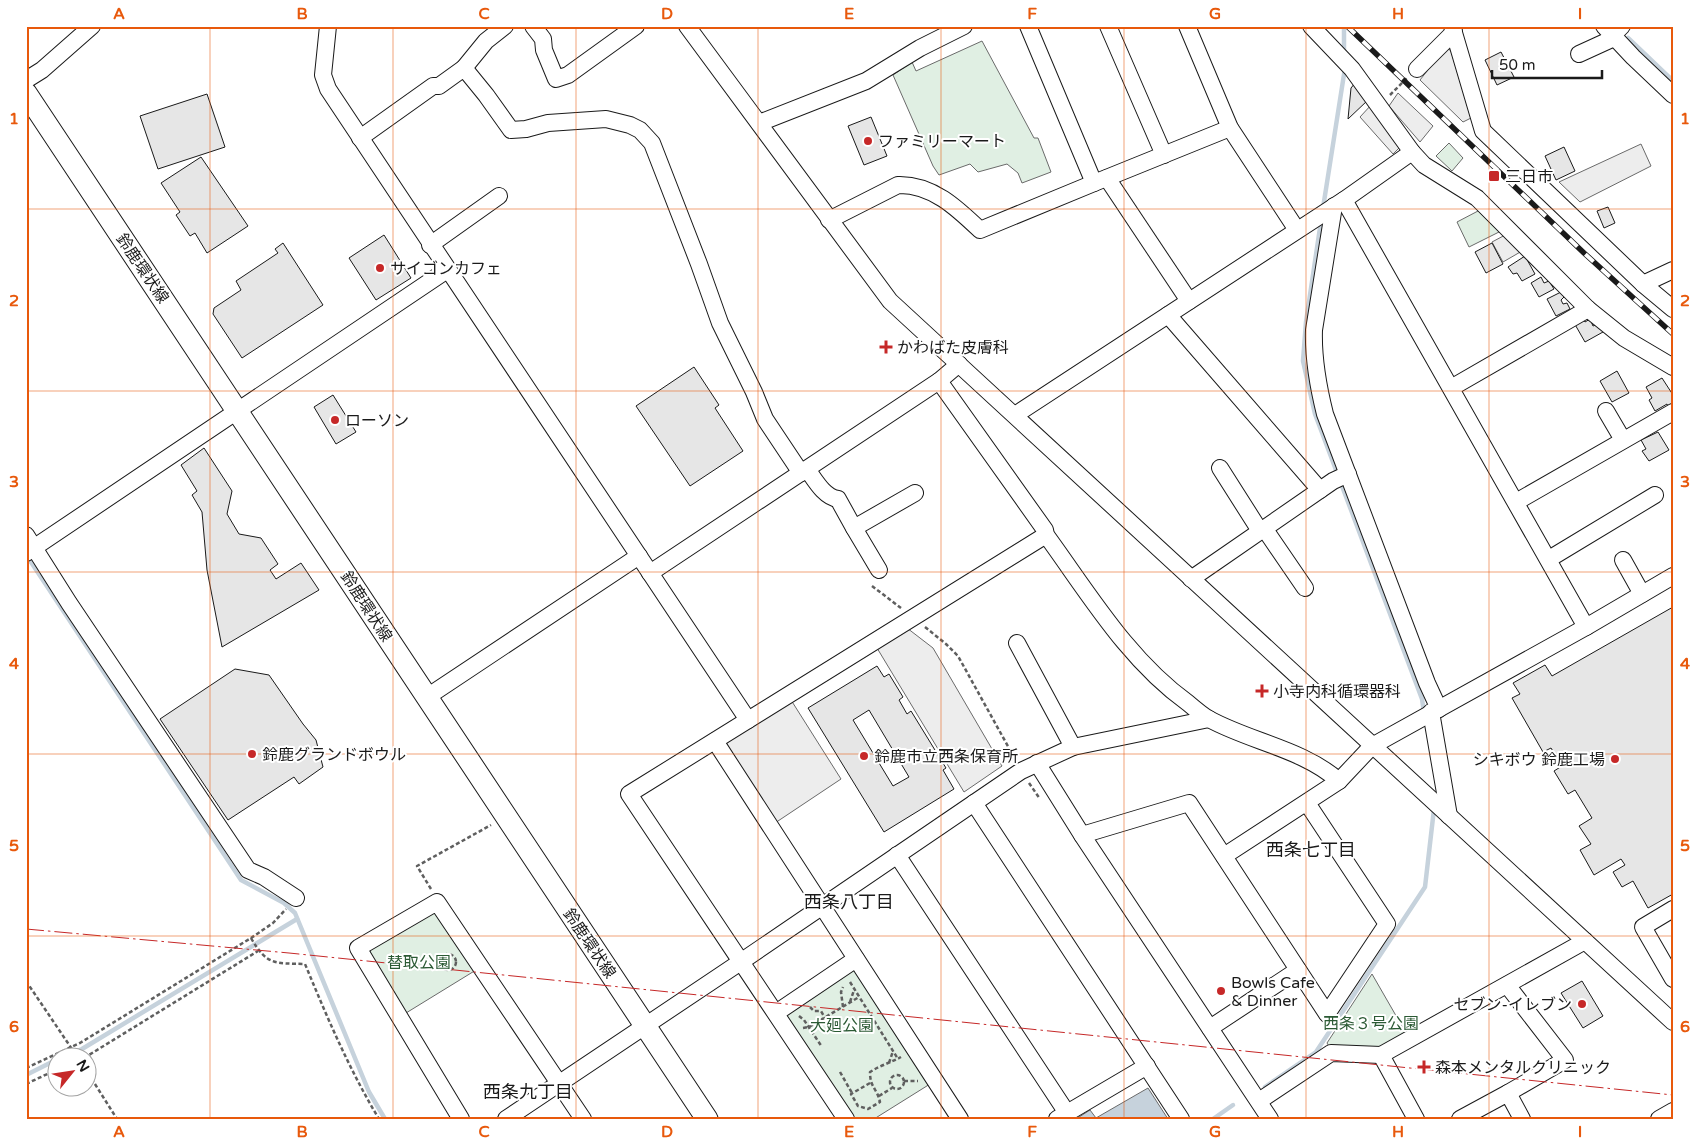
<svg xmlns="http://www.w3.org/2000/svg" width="1699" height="1145" viewBox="0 0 1699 1145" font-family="'Varela Round','Noto Sans JP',sans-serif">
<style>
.green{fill:#e0efe3;stroke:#6a6a6a}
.parking{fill:#ededed;stroke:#6a6a6a}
.water{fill:#c6d2dc;stroke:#6a6a6a}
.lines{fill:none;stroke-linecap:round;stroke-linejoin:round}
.stream{stroke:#c6d2dc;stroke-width:4.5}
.building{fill:#e6e6e6;stroke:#1a1a1a;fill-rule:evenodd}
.minor-casing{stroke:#1a1a1a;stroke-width:18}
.major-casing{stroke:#1a1a1a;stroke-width:23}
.path{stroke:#5f5f5f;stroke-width:2.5;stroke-dasharray:4 2.5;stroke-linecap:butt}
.minor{stroke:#fff;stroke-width:16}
.major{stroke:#fff;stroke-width:21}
.rail-casing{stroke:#1a1a1a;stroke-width:5.5}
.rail{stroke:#fff;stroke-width:4;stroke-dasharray:11;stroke-linecap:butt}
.power{stroke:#c62828;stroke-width:1;stroke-dasharray:18 4 2.5 4;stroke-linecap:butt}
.grid{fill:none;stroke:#e8590c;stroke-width:1;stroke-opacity:0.55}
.poi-dot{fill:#c62828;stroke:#fff;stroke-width:2}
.labels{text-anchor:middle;stroke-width:4;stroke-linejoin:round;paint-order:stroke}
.poi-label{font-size:16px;fill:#1a1a1a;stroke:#fff;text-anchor:start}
.street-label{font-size:16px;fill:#1a1a1a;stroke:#fff}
.park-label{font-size:16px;fill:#2b5a34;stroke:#fff}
.neighbourhood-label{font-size:18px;fill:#1a1a1a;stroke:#fff}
.neatline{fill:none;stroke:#e8590c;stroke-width:2}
.grid-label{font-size:16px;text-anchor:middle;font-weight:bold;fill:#e8590c}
</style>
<rect width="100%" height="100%" fill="#fff"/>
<g class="green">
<path d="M982,41L1034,138H1038L1051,172L1022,183L1018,173L1007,164L978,172L970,164L939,175L933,166L893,75L912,62L916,71Z"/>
<path d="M1449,143L1463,158L1452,171L1436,156Z"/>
<path d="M1478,211L1499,232L1469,247L1457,222Z"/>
<path d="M431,913L438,914L476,970L406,1013L370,954L371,947Z"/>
<path d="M850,968L857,970L930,1084L874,1119H852L786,1017V1011Z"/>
<path d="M1372,974L1406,1033L1374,1050L1330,1048L1327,1043Z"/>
</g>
<g class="parking">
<path d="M1446,47L1451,51L1471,118L1463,122L1420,80Z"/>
<path d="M1398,93L1433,126L1420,142L1389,106Z"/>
<path d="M1372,104L1403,144L1393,154L1360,117Z"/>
<path d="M1641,144L1651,166L1580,202L1559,182Z"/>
<path d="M1507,234L1522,251L1503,262L1492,242Z"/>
<path d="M907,628L933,648L1002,766L964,792L877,648Z"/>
<path d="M791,700L841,779L775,823L725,747L727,740Z"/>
</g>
<path class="water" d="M1148,1088L1168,1119H1076L1090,1110L1096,1118Z"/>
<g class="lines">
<g class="stream">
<path d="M1344,26V55"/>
<path d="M1628,38L1673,81"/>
<path d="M1323,208L1345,68"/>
<path d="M1321,221L1306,322L1303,361L1315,414L1422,699L1424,713"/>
<path d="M27,556L241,880L284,903L295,913L369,1092L385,1119"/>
<path d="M61,1058L82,1049L297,919"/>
<path d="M26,1075L58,1059"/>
<path d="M1265,1087L1316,1052L1425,887L1434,809"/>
<path d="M1213,1119L1233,1105"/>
</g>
</g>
<g class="building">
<path d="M1501,52L1514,77L1497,85L1485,60Z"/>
<path d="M1355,83L1368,100L1348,119L1351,88Z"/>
<path d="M207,94L225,147L158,169L140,116Z"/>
<path d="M871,117L887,156L864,165L848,126Z"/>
<path d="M1564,147L1575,171L1556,180L1545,156Z"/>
<path d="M201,157L248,226L207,253L195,233L190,236L176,215L180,212L161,183Z"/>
<path d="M1608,207L1615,223L1604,228L1597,211Z"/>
<path d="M384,235L411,278L376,300L349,258Z"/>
<path d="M283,243L323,305L242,358L213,314L214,308L241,290L236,281L278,253L275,249Z"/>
<path d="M1492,243L1503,264L1486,273L1475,252Z"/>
<path d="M1525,256L1535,274L1522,281L1517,273L1513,274L1508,267Z"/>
<path d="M1541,277L1544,283L1549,281L1554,289L1539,297L1531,283Z"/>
<path d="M1561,292L1564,297L1561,300L1563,304L1567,303L1570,309L1556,316L1547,299Z"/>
<path d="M1581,316L1585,322L1590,319L1593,326L1598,324L1603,332L1585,342L1573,321Z"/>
<path d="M694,367L719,405L715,408L743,451L690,486L636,406Z"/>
<path d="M1617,371L1629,393L1612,402L1600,381Z"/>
<path d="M1662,378L1673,395V404L1668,407L1667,404L1655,411L1649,400L1652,398L1646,387Z"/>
<path d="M333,395L356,432L336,444L314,407Z"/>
<path d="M1658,432L1669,450L1649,461L1642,451L1646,449L1641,440Z"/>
<path d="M204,448L232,491L227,514L239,534L261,538L278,564L270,570L276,579L301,563L319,590L222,647L207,570L202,512L192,495L197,491L181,465Z"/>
<path d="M1673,607V894L1648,908L1633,881L1622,887L1613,872L1625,865L1621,859L1594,875L1580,850L1591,844L1579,826L1592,818L1575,790L1568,794L1554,771L1562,766L1551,748L1543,752L1512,698L1520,694L1513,683L1545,665L1552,676Z"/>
<path d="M877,666L884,677L889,674L903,697L899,700L907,714L911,711L946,768L943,770L954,789L884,832L808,708ZM869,710L909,777L893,786L853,720Z"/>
<path d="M235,669L269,675L303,724L316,740L323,767L299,784L294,777L228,820L160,719Z"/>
<path d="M1582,981L1603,1016L1583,1028L1561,993Z"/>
</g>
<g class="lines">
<defs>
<g id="minor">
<path d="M328,26L323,75L328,89L748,720"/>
<path d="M533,26L543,39L544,50L556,79L568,75L636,26"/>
<path d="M687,26L890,301L1673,1022"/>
<path d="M1028,26L1094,183L1230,128"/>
<path d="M1108,26L1164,155"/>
<path d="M1187,26L1230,128L1297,230"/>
<path d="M1311,26L1352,69L1412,152L1424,165L1477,198L1588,309L1624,338L1673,367"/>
<path d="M1452,26L1483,131L1643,284L1673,309"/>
<path d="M1604,26L1633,57L1673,95"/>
<path d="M1579,54L1614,38L1616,32L1622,26"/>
<path d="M464,68L486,41L505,26"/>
<path d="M1417,69L1454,32"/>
<path d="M26,80L42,70L92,26"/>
<path d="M759,123L866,81L920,48L964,26"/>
<path d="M360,138L433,86H439L464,68L486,95L511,130L526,129L548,123L606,119L630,125L640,130L652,143L699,264L720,323L754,392L765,419L801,473"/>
<path d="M1107,178L1189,301"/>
<path d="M1344,200L1586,627"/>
<path d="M1334,206L1314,330C1313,359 1318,386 1325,414L1427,683L1439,709"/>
<path d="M829,220L898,185C932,184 957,208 980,230L1094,183"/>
<path d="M430,245L499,196"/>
<path d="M1643,284L1673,270"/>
<path d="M1168,315L1320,490"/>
<path d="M939,381L1045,530L1046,535C1089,594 1128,660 1188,703C1195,709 1202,715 1209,719C1251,742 1303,749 1339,781"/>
<path d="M1451,388L1588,309"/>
<path d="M1606,411L1623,440"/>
<path d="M1015,415L1344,200L1412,152"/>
<path d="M1220,468L1260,531"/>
<path d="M807,469C815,480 824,497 838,499L854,528L915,493"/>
<path d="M1516,502L1673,412"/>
<path d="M854,528L879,570"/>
<path d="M1264,528L1305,588"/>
<path d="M26,535L69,603L248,870L264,877L296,898"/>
<path d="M26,553L447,270"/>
<path d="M1549,559L1655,495"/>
<path d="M1623,560L1642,594"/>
<path d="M650,573L939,381L959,364"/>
<path d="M1191,579L1333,481L1348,474"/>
<path d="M1017,643L1073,747"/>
<path d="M427,697L639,556"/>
<path d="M1431,712L1449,816"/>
<path d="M715,741L960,1119"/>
<path d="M1037,763L1082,835L1270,1119"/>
<path d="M974,803L1181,1119"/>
<path d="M1082,835L1189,803L1327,1014L1387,924L1307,803"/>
<path d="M897,855L1067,1113"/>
<path d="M1224,856L1339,781L1372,746L1586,627L1673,576"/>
<path d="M1673,909L1643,927L1673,979"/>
<path d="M1507,985L1565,1060L1508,1093"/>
<path d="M776,1013L856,959"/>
<path d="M1210,1028L1298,970"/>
<path d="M1259,1101L1331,1053L1381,1055"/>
<path d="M461,1119L358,948L437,902L583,1119"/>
<path d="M506,1119L742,961L1021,771L1073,747L1209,719"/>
<path d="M846,1119L629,794L1046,535"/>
<path d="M1057,1119L1147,1066"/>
<path d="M1416,1119L1381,1055L1585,941"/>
<path d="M1460,1119L1508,1093L1522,1119"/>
<path d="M1659,1119L1673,1111"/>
</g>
<path id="major" d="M26,93L707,1119"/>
</defs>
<use href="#minor" class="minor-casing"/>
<use href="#major" class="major-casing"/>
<g class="path">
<path d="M1390,95L1407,78"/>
<path d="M872,586L901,608"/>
<path d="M925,627L946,644L958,656L1015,759"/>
<path d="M1029,783L1040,799"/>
<path d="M431,889L417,866L491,825"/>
<path d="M251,938C267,966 275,963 305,964C327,1017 349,1069 379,1119"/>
<circle cx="448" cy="962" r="8"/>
<path d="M26,981L78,1058"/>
<path d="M850,982L898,1059"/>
<path d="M850,1002L854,990"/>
<path d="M810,1007L814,1011H821L825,1018"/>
<path d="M843,1007L841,992L843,987"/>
<path d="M799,1016L804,1020L822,1047"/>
<path d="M803,1028L809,1027L859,997"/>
<path d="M84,1058L258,951"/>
<path d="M889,1063L893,1051"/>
<path d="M26,1068L80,1043L251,938L273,923L286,909"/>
<path d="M840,1072L852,1093"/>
<path d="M88,1073L117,1119"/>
<circle cx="897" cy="1082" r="7"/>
<path d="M904,1081H918"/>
<path d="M870,1083L851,1094L858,1106L868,1109L880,1102C877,1088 870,1088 870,1072C881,1065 890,1063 901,1057"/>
<path d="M26,1084L58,1069"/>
<path d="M879,1096L892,1088"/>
</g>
<use href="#minor" class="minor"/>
<use href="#major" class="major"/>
<defs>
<path id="rail" d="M1347,26L1584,253L1673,334"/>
</defs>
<use href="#rail" class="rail-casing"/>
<use href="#rail" class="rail"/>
<path class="power" d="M26,929L289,953L1673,1095"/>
</g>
<path class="grid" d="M210,26V1119M393,26V1119M576,26V1119M758,26V1119M941,26V1119M1124,26V1119M1306,26V1119M1489,26V1119M26,209H1673M26,391H1673M26,572H1673M26,754H1673M26,936H1673"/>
<g class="poi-dot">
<circle cx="868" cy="141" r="5"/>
<rect x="1488" y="170" width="12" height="12" rx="2.5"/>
<circle cx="380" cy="268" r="5"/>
<path d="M883.5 339.5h5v5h5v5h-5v5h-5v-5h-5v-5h5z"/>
<circle cx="335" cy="420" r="5"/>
<path d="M1259.5 683.5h5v5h5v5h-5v5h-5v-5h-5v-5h5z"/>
<circle cx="252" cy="754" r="5"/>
<circle cx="864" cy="756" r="5"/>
<circle cx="1615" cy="759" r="5"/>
<circle cx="1221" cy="991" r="5"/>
<circle cx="1582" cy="1004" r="5"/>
<path d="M1421.5 1059.5h5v5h5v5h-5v5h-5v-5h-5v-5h5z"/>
</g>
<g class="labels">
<g class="poi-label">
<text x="878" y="147">ファミリーマート</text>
<text x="1505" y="182">三日市</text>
<text x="390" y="274">サイゴンカフェ</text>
<text x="897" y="353">かわばた皮膚科</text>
<text x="345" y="426">ローソン</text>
<text x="1273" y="697">小寺内科循環器科</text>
<text x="262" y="760">鈴鹿グランドボウル</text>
<text x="874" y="762">鈴鹿市立西条保育所</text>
<text x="1605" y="765" text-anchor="end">シキボウ 鈴鹿工場</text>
<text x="1231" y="988">Bowls Cafe<tspan x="1231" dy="18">&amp; Dinner</tspan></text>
<text x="1572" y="1010" text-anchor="end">セブン-イレブン</text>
<text x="1435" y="1073">森本メンタルクリニック</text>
</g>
<g class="street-label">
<text transform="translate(143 268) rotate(56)" y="6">鈴鹿環状線</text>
<text transform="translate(367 606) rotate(57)" y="6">鈴鹿環状線</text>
<text transform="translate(590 943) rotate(56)" y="6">鈴鹿環状線</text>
</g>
<g class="park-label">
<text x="419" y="968">替取公園</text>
<text x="1371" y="1029">西条３号公園</text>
<text x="842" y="1031">大廻公園</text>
</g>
<g class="neighbourhood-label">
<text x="1311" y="856">西条七丁目</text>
<text x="849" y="908">西条八丁目</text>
<text x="528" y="1098">西条九丁目</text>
</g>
</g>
<rect width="1699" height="1145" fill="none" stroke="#ffffff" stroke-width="55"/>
<g transform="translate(72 1072) rotate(60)"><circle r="24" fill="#ffffff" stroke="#a3a3a3"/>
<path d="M0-4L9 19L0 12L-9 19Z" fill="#c62828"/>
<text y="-8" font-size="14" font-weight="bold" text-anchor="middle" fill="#1a1a1a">N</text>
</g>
<path d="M1492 70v8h110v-8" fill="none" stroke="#1a1a1a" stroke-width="2.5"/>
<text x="1499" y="70" font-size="15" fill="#1a1a1a" stroke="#ffffff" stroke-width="4" paint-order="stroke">50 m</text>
<rect x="28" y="28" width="1644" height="1090" class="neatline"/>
<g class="grid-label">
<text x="119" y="19">A</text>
<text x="302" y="19">B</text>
<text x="484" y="19">C</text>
<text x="667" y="19">D</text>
<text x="849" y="19">E</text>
<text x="1032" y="19">F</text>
<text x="1215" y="19">G</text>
<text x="1398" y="19">H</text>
<text x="1580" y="19">I</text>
<text x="14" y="124">1</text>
<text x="1685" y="124">1</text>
<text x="14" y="306">2</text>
<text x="1685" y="306">2</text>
<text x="14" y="487">3</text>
<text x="1685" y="487">3</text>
<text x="14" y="669">4</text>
<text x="1685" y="669">4</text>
<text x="14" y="851">5</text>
<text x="1685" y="851">5</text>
<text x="14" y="1032">6</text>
<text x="1685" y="1032">6</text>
<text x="119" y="1137">A</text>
<text x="302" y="1137">B</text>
<text x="484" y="1137">C</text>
<text x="667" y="1137">D</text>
<text x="849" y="1137">E</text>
<text x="1032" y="1137">F</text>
<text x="1215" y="1137">G</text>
<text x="1398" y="1137">H</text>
<text x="1580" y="1137">I</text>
</g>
</svg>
